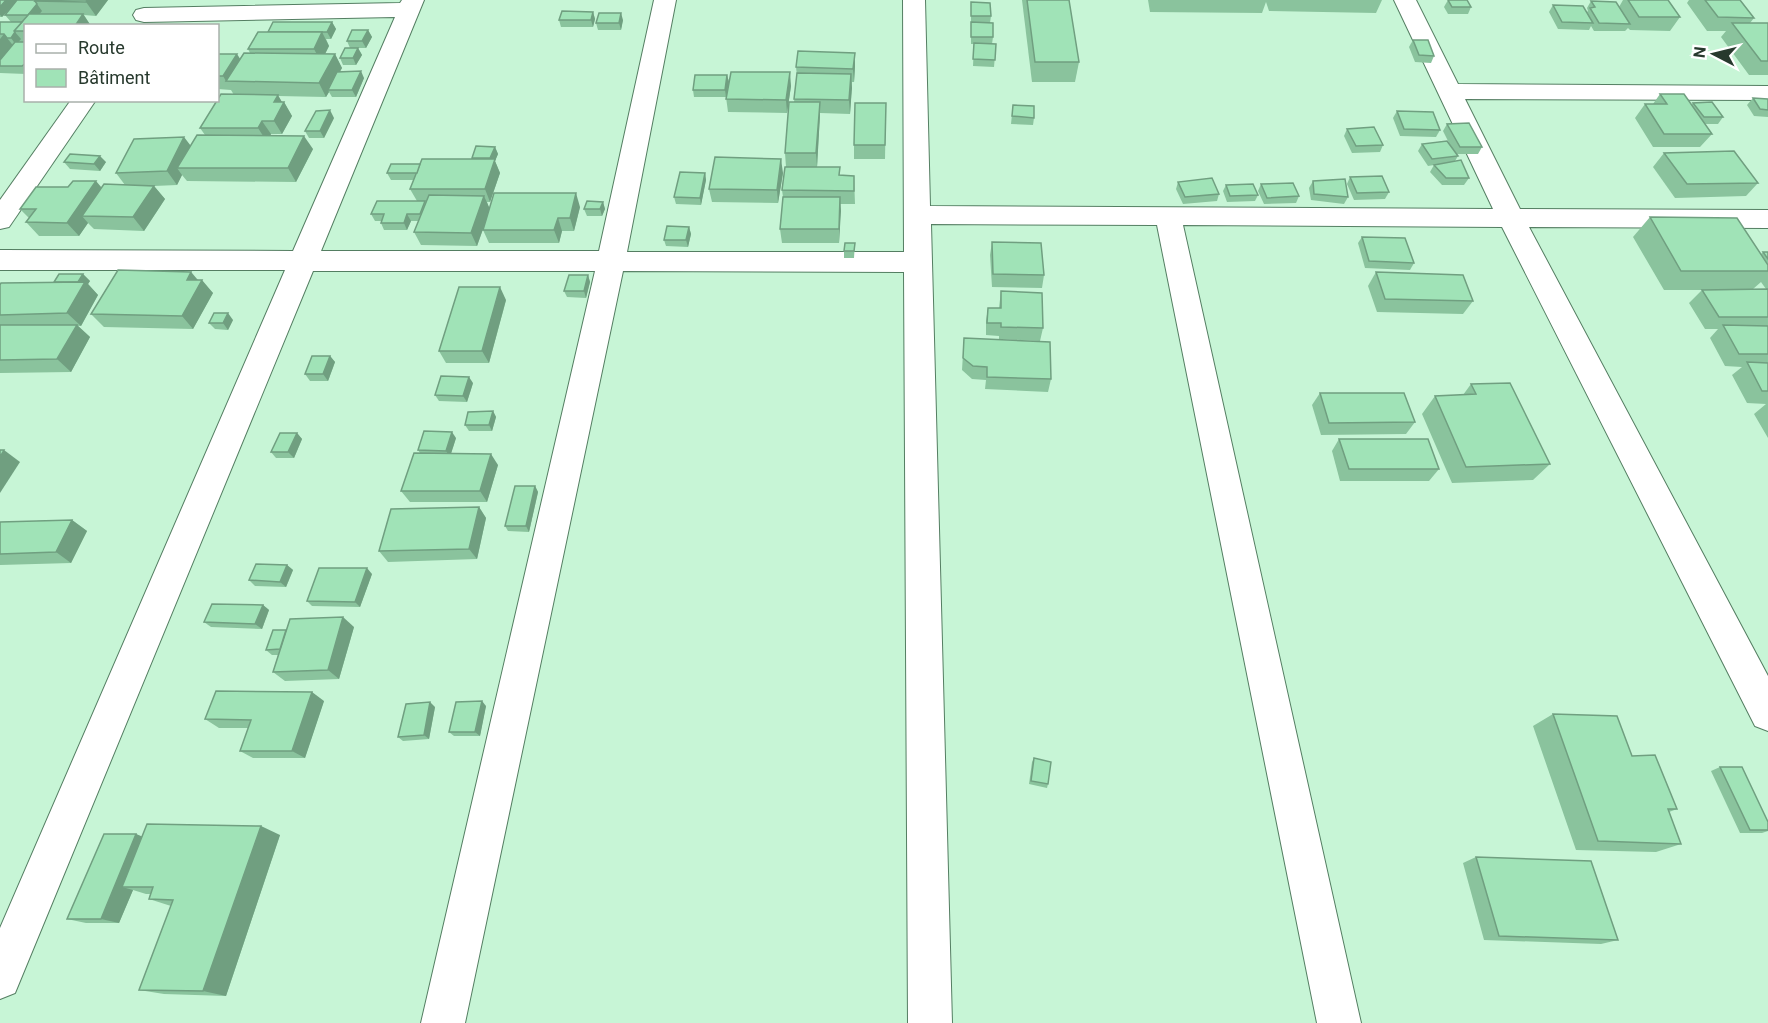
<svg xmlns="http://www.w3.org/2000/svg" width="1768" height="1023" viewBox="0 0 1768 1023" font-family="Roboto,sans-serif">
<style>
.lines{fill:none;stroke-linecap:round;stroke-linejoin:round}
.street-casing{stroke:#547e62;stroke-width:2}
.street{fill:#fff;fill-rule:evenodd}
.wall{fill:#8ac39d;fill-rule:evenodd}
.shaded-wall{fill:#709f80}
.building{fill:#a0e3b7;stroke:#709f80;stroke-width:1.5}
</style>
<rect width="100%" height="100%" fill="#c7f5d6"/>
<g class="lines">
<defs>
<g id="street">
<path d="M402,0H424L321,251H599L654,0H676L627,252H904L903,0H925L930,206L1493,209L1394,0H1416L1458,84L1768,86V100L1465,99L1520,209L1768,210V228L1529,227L1768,676V731L1755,726L1502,227L1183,225L1361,1023H1317L1157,225L931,224L952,1023H908L904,272L623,271L465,1023H421L595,271H313L15,993L0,999V928L285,270H0V250L293,251L395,17L144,22L136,20L133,15L136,10L144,8L400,3Z"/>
<path d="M71,100H96L9,227L0,229V200Z"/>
</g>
</defs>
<use href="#street" class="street-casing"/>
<use href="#street" class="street"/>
</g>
<g class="wall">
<path d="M0,0H108L96,16L84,15L91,26H26V74L0,73V22H11L5,15L11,8L2,17H0Z"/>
<path d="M1022,0H1069L1079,62L1075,82H1032Z"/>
<path d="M1148,0H1382L1376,13L1269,11L1266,2L1262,13L1150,12Z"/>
<path d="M1448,0L1471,7L1468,14H1448L1444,7Z"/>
<path d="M1623,0H1668L1680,17L1670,31L1630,30L1628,28L1625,31H1594L1591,26L1589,30L1558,29L1549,12L1553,5L1587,12L1588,11L1587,8L1591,1L1619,7Z"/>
<path d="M1689,0H1740L1754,18L1750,23H1768V75H1749L1721,37L1726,31H1707L1687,3Z"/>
<path d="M971,2L991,16L990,23L993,37L992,44H996L994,67L973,66L974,44H971Z"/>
<path d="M593,12L595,19L593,27H561L559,20Z"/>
<path d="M623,20L621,30H598L596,23Z"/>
<path d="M332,22L336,29L331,39H326L329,46L325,54H335L342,68L340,71L364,78L356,97H332L329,92L326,97L278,96L282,102H284L292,116L282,134H271L270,136L313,149L296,182L187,181L182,175L177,185L154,186L165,199L144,231L94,229L88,223L79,236H39L26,222L29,218L20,209L101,188L125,185L116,173L190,146L205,135L200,128L234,95L231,90L218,89V54L240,59L250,53L248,49L268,32Z"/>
<path d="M368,30L372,37L366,48H358L362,55L356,65H343L340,58L350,48L347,41Z"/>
<path d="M1413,40L1434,56L1431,63L1415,62L1409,47Z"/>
<path d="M855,66L854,82H852L850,114L820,113L817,167L840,175L854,176L855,204H840L839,243H782L780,229L783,197L782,190L786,167L785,153L794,102L797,76L796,67Z"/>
<path d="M727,75L729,82L791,86L787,113L728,112L726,97H694L693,90Z"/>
<path d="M1660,94L1691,105L1693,103L1723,117L1718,124H1705L1712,134L1700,147H1653L1635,118L1645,104H1653Z"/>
<path d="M1753,98L1768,99V117L1754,116L1747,105Z"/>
<path d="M886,103L885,159H854V145Z"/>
<path d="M1013,105L1034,118L1033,125L1011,124Z"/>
<path d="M1397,111L1440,130L1436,137L1400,136L1393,118Z"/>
<path d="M334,118L324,138H309L305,131Z"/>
<path d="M1447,124L1482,147L1478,154H1457L1458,156L1455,161L1469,178L1464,185H1442L1430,172L1434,165L1428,166L1418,151L1422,144L1452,149L1443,131Z"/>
<path d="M1347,129L1383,145L1380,152L1352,153L1344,136Z"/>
<path d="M495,147L498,154L495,161L500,173L490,202H487L489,209L580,207L574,231H562L559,243H489L483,230L486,221L477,246L421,245L414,232L419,221H411L407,230H384L381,223V221H375L371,214L417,201L410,189L414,180H391L387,173L420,164L472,159V158Z"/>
<path d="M1664,153L1758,183L1746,196L1675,198L1653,167Z"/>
<path d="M64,162H106L100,171L70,169Z"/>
<path d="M705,173L706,180L701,205L676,204L674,197Z"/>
<path d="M783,173L778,203L712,202L709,189Z"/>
<path d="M1350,177L1389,192L1385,199L1354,200L1347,184Z"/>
<path d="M1313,181L1348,197L1344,204L1311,200L1309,188Z"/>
<path d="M1178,182L1219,194L1217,201L1183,204L1176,189Z"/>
<path d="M1261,184L1299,196L1296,203L1264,204L1258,191Z"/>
<path d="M1226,185L1258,195L1255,201L1227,202L1223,191Z"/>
<path d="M603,202L605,209L602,216H587L584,209Z"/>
<path d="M1650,217L1761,254L1763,252H1768V438L1754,414L1766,404L1747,403L1732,375L1742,367L1725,366L1710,338L1718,329H1705L1689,303L1702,290H1664L1633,237ZM1761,282L1766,289H1753Z"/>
<path d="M689,227L691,234L688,247L666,246L664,240Z"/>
<path d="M1362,237L1414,263L1410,270L1365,268L1358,243Z"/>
<path d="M992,242L1044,275L1042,288L992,287L990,255Z"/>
<path d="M855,243L854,258H844V251Z"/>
<path d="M191,272L198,280L213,293L193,329L104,327L91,314Z"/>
<path d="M1376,272L1473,301L1463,314L1377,312L1368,286Z"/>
<path d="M83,274L90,281L88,284L98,295L81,326H78L90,337L71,372L0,373V285L54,282Z"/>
<path d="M588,275L590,282L586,298L567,297L564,291Z"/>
<path d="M1001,291L1043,328L1040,341L999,339V336L986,335V321L988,308H999Z"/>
<path d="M506,300L489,363H446L439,351Z"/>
<path d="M233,320L228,330L215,329L209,323Z"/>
<path d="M964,338L1051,379L1048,392L985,389L986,380L972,379L962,370Z"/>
<path d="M330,356L335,362L328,381H310L305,374Z"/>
<path d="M473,383L467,402L439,401L435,395Z"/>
<path d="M1471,384L1550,464L1533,480L1452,483L1422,414L1435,396L1463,395Z"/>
<path d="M1320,393L1415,422L1406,434L1321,435L1312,405Z"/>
<path d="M493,411L496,417L492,431H469L465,425Z"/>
<path d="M297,433L302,439L294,458H276L271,452Z"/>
<path d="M456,438L451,453L498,465L487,502H410L401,491L420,453L418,450Z"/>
<path d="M1339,439L1439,469L1429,481H1340L1332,451Z"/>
<path d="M535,486L538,492L529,532L508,531L505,526Z"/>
<path d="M479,507L486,518L477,559L388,562L379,551Z"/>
<path d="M72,520L87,531L71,563L0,565V522Z"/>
<path d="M287,565L293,570L286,587L255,586L249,580Z"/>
<path d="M372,574L360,607L312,606L307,601Z"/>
<path d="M263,605L269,610L262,629L211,627L204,622Z"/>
<path d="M354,627L339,679L285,681L273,672L278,655H272L266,650Z"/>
<path d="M324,701L305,758H253L240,751L248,728H219L205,719Z"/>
<path d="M486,706L480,736H454L449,732Z"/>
<path d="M435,707L429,739L403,741L398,737Z"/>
<path d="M1553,714L1632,756L1677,809L1669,812L1681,844L1656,852L1576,850L1533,726Z"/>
<path d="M1034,758L1048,784L1047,788L1029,784L1032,762Z"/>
<path d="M1720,767L1768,822V831L1762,833H1740L1711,771Z"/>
<path d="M136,834L142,837L280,835L226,996L164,994L139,990L171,906L149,899L150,894H146L133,890L119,923H86L67,919Z"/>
<path d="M1476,857L1618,940L1601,944L1484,940L1463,863Z"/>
</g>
<g class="shaded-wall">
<path d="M6,0H18L2,17L0,15V7Z"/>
<path d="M87,0H108L96,16L86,2Z"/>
<path d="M37,4L42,11L33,22L28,15Z"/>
<path d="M593,12L595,19L593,27L591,20Z"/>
<path d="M621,13L623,20L621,30L619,23Z"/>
<path d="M83,14L91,26H75Z"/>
<path d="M332,22L336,29L331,39L327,32Z"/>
<path d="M368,30L372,37L366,48L362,41Z"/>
<path d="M15,32L21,39L16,45L11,38Z"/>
<path d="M322,32L329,46L321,62L314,49Z"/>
<path d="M4,34L15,48L0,65V39Z"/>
<path d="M358,48L362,55L356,65L353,58Z"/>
<path d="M855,53V66L854,82L853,69Z"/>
<path d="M237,54L246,68L226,81L223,76Z"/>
<path d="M335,54L342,68L330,90H328L329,92L326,97L319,83Z"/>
<path d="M361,71L364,78L356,97L352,90Z"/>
<path d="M790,72L791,86L787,113L786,100Z"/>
<path d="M851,74L852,88L850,114L849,100Z"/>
<path d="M727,75L729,82L726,97L725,90Z"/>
<path d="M278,95L283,104L284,102L292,116L282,134L274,121V102Z"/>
<path d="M820,102V115L817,167L816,153Z"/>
<path d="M330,110L334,118L324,138L320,131Z"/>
<path d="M262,121L271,134L267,142L258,128Z"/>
<path d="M304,136L313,149L296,182L288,168Z"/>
<path d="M184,137L194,150L177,168L182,175L177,185L167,171Z"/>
<path d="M495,147L498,154L495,161L500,173L490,202L485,189L490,158Z"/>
<path d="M100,156L106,162L100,171L94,164Z"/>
<path d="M781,159L783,173L778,203L777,190Z"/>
<path d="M705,173L706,180L701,205L700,198Z"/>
<path d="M96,181L107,194L82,216L88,223L79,236L67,223Z"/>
<path d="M154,186L165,199L144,231L133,217Z"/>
<path d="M576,193L580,207L574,231L570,218Z"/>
<path d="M484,196L490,209L477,246L471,233Z"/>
<path d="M840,197L841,211L839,243V229Z"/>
<path d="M603,202L605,209L602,216L600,209Z"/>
<path d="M407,214L411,221L407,230L404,223Z"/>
<path d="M558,218L562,231L559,243L554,230Z"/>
<path d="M689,227L691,234L688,247L686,240Z"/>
<path d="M191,272L200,283L202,280L213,293L193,329L182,316L187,280Z"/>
<path d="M83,274L90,281L88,284L98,295L81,326L67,313L78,283Z"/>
<path d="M588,275L590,282L586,298L584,291Z"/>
<path d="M500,287L506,300L489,363L482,351Z"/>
<path d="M228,313L233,320L228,330L223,323Z"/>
<path d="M77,325L90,337L71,372L57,359Z"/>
<path d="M330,356L335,362L328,381L323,374Z"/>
<path d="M469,377L473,383L467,402L463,396Z"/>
<path d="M493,411L496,417L492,431L489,425Z"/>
<path d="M452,432L456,438L450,457L446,451Z"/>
<path d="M297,433L302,439L294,458L288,452Z"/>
<path d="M4,450L20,462L0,493V457Z"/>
<path d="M491,454L498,465L487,502L480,491Z"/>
<path d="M535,486L538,492L529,532L526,526Z"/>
<path d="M479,507L486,518L477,559L469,549Z"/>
<path d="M72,520L87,531L71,563L56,552Z"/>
<path d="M287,565L293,570L286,587L280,582Z"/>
<path d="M367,568L372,574L360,607L355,602Z"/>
<path d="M263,605L269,610L262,629L255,624Z"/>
<path d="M343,617L354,627L339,679L328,670Z"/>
<path d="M312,692L324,701L305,758L292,751Z"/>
<path d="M482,701L486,706L480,736L475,732Z"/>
<path d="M430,702L435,707L429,739L424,735Z"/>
<path d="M261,826L280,835L226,996L203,991Z"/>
<path d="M136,834L153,841L122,887L133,890L119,923L101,919Z"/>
</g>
<g class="building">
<path d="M0,0H6L0,7Z"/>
<path d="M17,0H36L35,1L37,4L28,15H5Z"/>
<path d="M36,0H87L86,2L35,1Z"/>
<path d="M1027,0H1069L1079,62H1035Z"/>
<path d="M1448,0H1467L1471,7H1452Z"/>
<path d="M1628,0H1668L1680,17H1639Z"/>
<path d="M1705,0H1740L1754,18L1718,17Z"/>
<path d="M1591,1L1616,2L1630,24L1599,23L1590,8L1595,7Z"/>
<path d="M971,2L990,3L991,16H971Z"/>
<path d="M1553,5L1583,6L1593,23L1562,22Z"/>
<path d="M562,11L593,12L591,20H559Z"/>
<path d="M599,13H621L619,23H596Z"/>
<path d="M29,14H83L75,26H26V31H14Z"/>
<path d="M0,22H22L14,31L15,32L11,38H7L4,34H0Z"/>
<path d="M273,22H332L327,32H268Z"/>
<path d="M971,22L993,23V37H971Z"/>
<path d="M1732,23H1768V61H1761Z"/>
<path d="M352,30H368L362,41H347Z"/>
<path d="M258,32H322L314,49H248Z"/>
<path d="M1413,40H1428L1434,56L1419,55Z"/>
<path d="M15,42H26V63L22,66H0V60Z"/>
<path d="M974,43L996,44L995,60L973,59Z"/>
<path d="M345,48H358L353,58H340Z"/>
<path d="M798,51L855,53L853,69L796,67Z"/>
<path d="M244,53L335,54L319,83L226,81Z"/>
<path d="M218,54H237L223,76H218Z"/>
<path d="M361,71L352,90H328L337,72Z"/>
<path d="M731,72H790L786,100L726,99Z"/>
<path d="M797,73L851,74L849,100L794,99Z"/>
<path d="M695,75H727L725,90H693Z"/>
<path d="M221,94L278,95L274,102H284L274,121H262L258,128H200Z"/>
<path d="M1660,94H1684L1712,134H1664L1645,104H1667Z"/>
<path d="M1753,98L1768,99V110L1760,109Z"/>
<path d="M789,102H820L816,153H785Z"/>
<path d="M1712,102L1723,117H1704L1693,103Z"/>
<path d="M855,103H886L885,145H854Z"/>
<path d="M1013,105L1034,106V118L1012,116Z"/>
<path d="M330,110L320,131H305L316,111Z"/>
<path d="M1397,111L1433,112L1440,130L1404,129Z"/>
<path d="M1469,123L1482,147H1460L1447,124Z"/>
<path d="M1374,127L1383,145L1356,146L1347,129Z"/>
<path d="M197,135L304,136L288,168H177Z"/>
<path d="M184,137L167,171L116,173L134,139Z"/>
<path d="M1447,141L1458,156L1432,159L1422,144Z"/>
<path d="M476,146L495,147L490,158H472Z"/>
<path d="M1734,151L1758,183L1687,184L1664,153Z"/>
<path d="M70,154L100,156L94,164L64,162Z"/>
<path d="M715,157L781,159L777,190L709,189Z"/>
<path d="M422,159H495L485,189H410Z"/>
<path d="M1461,160L1469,178H1446L1434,165Z"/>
<path d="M391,164H420L417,173H387Z"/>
<path d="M785,167H840L839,175L854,176V191L782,190Z"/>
<path d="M680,172L705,173L700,198L674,197Z"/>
<path d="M1382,176L1389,192L1357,193L1350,177Z"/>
<path d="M1212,178L1219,194L1185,197L1178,182Z"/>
<path d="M1345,179L1348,197L1314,194L1313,181Z"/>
<path d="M73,181H96L67,223L26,222L36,209H20L36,187H68Z"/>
<path d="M1293,183L1299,196L1267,198L1261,184Z"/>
<path d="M104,184L154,186L133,217L82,216Z"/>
<path d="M1253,184L1258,195L1230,196L1226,185Z"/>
<path d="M494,193H576L570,218H558L554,230H483Z"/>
<path d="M429,195L484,196L471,233L414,232Z"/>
<path d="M783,197H840L839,229H780Z"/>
<path d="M377,201H425L420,214H407L404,223H381L384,214H371Z"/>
<path d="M587,201L603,202L600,209H584Z"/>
<path d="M1650,217L1737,218L1768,265V271H1681Z"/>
<path d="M667,226L689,227L686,240H664Z"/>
<path d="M1362,237L1405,238L1414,263L1369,261Z"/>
<path d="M992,242L1041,243L1044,275L993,274Z"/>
<path d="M845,243H855L854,251H844Z"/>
<path d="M1763,252H1768V259Z"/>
<path d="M118,270L191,272L187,280H202L182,316L91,314Z"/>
<path d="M1376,272L1463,275L1473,301L1385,299Z"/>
<path d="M59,274H83L78,282H54Z"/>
<path d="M569,275H588L584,291H564Z"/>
<path d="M85,282L67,313L0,315V285L1,283Z"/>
<path d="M459,287H500L482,351H439Z"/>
<path d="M1768,289V317H1719L1702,290Z"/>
<path d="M1001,291L1042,293L1043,328L1001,327V323H987L988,308H1001Z"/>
<path d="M214,313H228L223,323H209Z"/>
<path d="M0,325H77L57,359L0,360Z"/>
<path d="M1723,325L1768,326V354H1739Z"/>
<path d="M964,338L1050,342L1051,379L987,377V367L973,366L963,358Z"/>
<path d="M312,356H330L323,374H305Z"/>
<path d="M1747,362L1768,363V391H1762Z"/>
<path d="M441,376L469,377L463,396L435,395Z"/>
<path d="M1510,383L1550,464L1466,467L1435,396L1476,394L1471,384Z"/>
<path d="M1320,393H1404L1415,422L1329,423Z"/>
<path d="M493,411L489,425H465L468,412Z"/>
<path d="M424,431L452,432L446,451L418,450Z"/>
<path d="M280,433H297L288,452H271Z"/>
<path d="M1339,439H1428L1439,469H1349Z"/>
<path d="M0,450H4L0,457Z"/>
<path d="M414,453L491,454L480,491H401Z"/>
<path d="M515,486H535L526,526H505Z"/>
<path d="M479,507L469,549L379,551L391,509Z"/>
<path d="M72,520L56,552L0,554V522Z"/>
<path d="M256,564L287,565L280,582L249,580Z"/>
<path d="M319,568H367L355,602L307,601Z"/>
<path d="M212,604L263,605L255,624L204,622Z"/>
<path d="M343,617L328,670L273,672L290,619Z"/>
<path d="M273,630H286L280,649L266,650Z"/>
<path d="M216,691L312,692L292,751H240L251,720L205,719Z"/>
<path d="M482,701L475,732H449L456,702Z"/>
<path d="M430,702L424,735L398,737L406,704Z"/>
<path d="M1553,714L1617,716L1632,756L1655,755L1677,809H1668L1681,844L1598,841Z"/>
<path d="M1034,758L1051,762L1048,784L1031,781Z"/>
<path d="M1720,767H1742L1768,822V830H1750Z"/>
<path d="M147,824L261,826L203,991L139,990L173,900L149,899L153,887H122Z"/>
<path d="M104,834H136L101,919H67Z"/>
<path d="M1476,857L1591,861L1618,940L1499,936Z"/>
</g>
<rect x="24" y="24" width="195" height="78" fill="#ffffff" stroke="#a9b0ab" stroke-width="1.5"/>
<rect x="36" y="44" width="30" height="9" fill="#ffffff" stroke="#a9b0ab" stroke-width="1.5"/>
<text x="78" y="54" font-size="18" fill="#27392d">Route</text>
<rect x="36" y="69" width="30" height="18" fill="#a0e3b7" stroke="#a9b0ab" stroke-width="1.5"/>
<text x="78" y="84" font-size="18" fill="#27392d">Bâtiment</text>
<g transform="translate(1714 54) rotate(277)" stroke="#ffffff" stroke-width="4.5" paint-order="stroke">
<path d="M0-4.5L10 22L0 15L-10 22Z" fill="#27392d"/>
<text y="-9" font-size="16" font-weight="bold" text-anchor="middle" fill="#27392d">N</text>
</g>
</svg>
